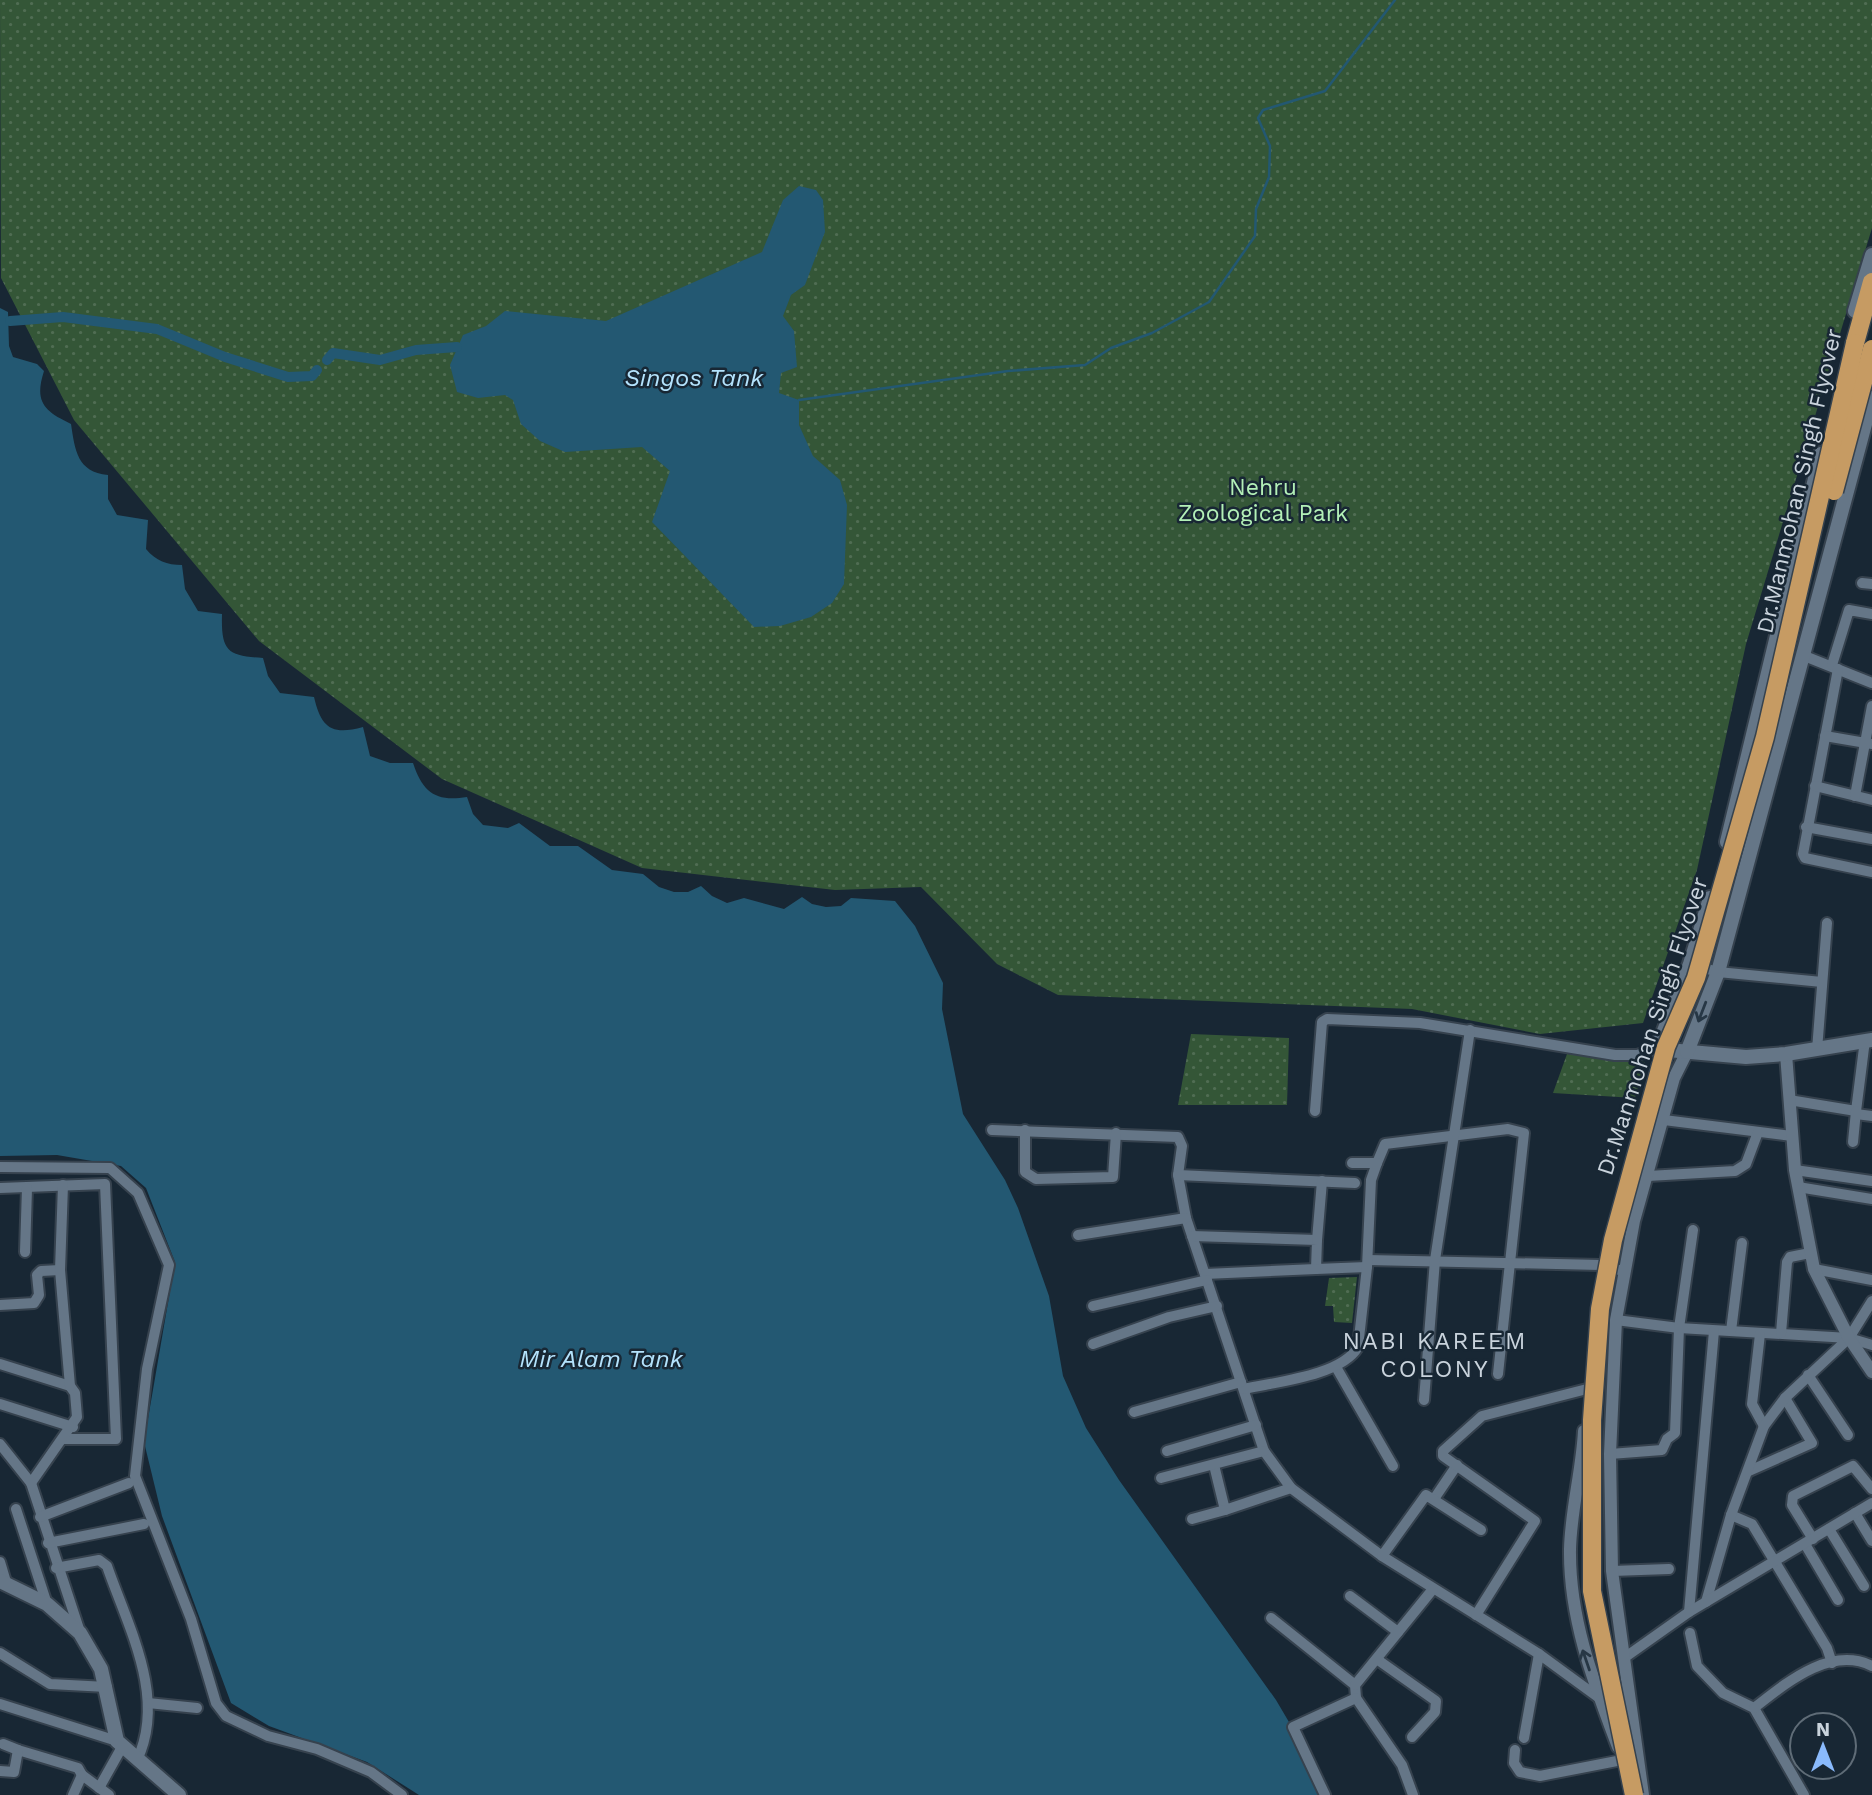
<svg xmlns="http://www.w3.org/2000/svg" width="1872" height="1795" viewBox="0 0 1872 1795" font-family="'Work Sans',sans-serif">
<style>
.grass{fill:url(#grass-dots)}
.water{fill:#235872}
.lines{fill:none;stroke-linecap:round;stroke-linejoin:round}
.stream{stroke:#235872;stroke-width:2.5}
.canal{stroke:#235872;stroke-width:10}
.minor-casing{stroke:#36424e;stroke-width:14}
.tertiary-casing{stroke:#36424e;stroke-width:16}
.secondary-casing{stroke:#36424e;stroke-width:18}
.trunk-casing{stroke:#36424e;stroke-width:21}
.minor{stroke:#657687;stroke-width:10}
.tertiary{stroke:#657687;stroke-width:12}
.secondary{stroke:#657687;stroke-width:14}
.trunk{stroke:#c69b63;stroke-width:18}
.trunk-bridge-casing{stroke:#36424e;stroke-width:21;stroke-linecap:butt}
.trunk-bridge{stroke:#c69b63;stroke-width:18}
.oneway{stroke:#273745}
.labels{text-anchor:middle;stroke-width:5;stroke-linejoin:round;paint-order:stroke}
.street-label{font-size:23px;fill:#c9d3dc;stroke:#182734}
.park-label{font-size:23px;fill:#b3f0b7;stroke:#182734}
.water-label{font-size:24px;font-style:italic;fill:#b4e3fd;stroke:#182734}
.neighbourhood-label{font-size:24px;letter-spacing:2px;fill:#c9d3dc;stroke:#182734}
</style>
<defs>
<pattern id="grass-dots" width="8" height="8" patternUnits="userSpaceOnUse" patternTransform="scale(1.75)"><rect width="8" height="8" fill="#345637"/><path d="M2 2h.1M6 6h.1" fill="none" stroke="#506d53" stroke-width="1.8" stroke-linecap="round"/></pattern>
</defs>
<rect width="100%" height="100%" fill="#182734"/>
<g class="grass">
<path d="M0,0H1872V228L1746,644L1697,870L1643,1023L1540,1034L1412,1009L1058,995L997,964L921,887L835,890L642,868L442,779L259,641L74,420L1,278Z"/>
<path d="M1191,1034L1289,1038L1287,1105H1178Z"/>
<path d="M1567,1054L1645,1062L1635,1098L1553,1093Z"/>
<path d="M1357,1277L1352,1323L1334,1322L1333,1306H1325L1329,1278Z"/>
</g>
<g class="water">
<path d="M799,186L816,190L823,200L825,232L805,285L791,295L783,316L794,331L797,367L781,373L779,393L799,400V425L813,456L840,480L847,505L844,584L832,603L811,617L780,626L754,627L652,522L670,471L642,447L565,452L540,441L521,424L513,400L505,395L478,398L457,392L450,365L463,335L486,326L505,311L606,321L762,252L783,200Z"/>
<path d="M0,308L8,312L9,346L13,357L37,364L44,371C34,402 44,411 71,424C75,450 77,472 108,475V499L117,515L148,520L146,549C156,561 167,565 182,565L185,589L198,611L222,614C221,651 227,656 263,658L268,676L280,693L314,697C321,727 331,736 363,727L370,756L390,763H413C423,793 436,802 467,797L473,814L483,825L508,828L519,823L550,846H578L612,870L643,874L659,887L674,892H688L701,886L712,896L727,903L744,898L784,909L802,897L812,904L826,907L841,906L851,898L895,901L915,926L943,983L942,1009L963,1114L1005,1180L1018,1208L1049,1296L1063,1376L1086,1428L1119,1480L1276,1700L1309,1756L1323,1795H419L367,1762L269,1726L231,1703L162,1516L144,1442L175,1262L146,1188L121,1166L57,1155L0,1156Z"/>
</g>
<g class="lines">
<path class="stream" d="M799,400L1008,371L1085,365L1111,348L1152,333L1209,302L1255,236L1256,209L1269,177L1270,146L1258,118L1263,110L1325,91L1395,0"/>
<g class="canal">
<path d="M10,321L63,317L157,329L225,357L288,377L312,376L317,370"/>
<path d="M327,360L333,353L380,360L416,350L457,347"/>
</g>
<defs>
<g id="minor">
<path d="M1862,583L1872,584"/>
<path d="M1802,655L1872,683"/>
<path d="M1832,665L1849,610L1872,614"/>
<path d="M1838,669L1803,854L1805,858L1872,872"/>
<path d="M1825,736L1872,744"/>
<path d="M1815,786L1872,800"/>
<path d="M1855,796L1872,706"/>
<path d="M1806,827L1872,839"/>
<path d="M1697,966L1718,972L1822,982"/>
<path d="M1817,1050L1827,923"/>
<path d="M1789,1100L1856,1111L1865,1040"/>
<path d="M1315,1111L1322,1022L1327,1019L1420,1023L1615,1055H1637L1657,1049"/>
<path d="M1856,1114L1872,1116"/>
<path d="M1664,1120L1792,1136"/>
<path d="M992,1130L1178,1137L1182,1146L1178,1175L1186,1218L1264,1451L1291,1488L1382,1556L1539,1654L1602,1700"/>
<path d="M1025,1130V1172L1036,1179L1113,1177L1116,1133"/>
<path d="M1853,1142L1856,1111"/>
<path d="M1377,1163L1385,1144L1508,1129L1524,1133L1498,1374"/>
<path d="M0,1167L110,1168L138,1193L169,1265L147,1369L135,1476L191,1619L216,1703L226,1716L268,1736L317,1749L371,1772L402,1795"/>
<path d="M1795,1170L1872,1181"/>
<path d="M1178,1175L1355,1183"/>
<path d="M1648,1176L1735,1171L1746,1164L1758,1132"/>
<path d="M1798,1187L1872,1199"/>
<path d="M0,1188L105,1184L116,1439H64"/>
<path d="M1078,1235L1186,1218"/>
<path d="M1192,1236L1317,1240L1316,1269L1367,1267"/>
<path d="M1317,1240L1322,1181"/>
<path d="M25,1252L27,1188"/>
<path d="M1368,1260L1601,1265L1623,1271"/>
<path d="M1814,1269L1872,1280"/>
<path d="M1205,1274L1316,1269"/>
<path d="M0,1305L34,1303L39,1295L37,1275L41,1271L60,1270"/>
<path d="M1093,1306L1207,1280"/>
<path d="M1616,1320L1679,1328L1849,1338L1872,1345"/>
<path d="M1731,1331L1742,1243"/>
<path d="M1781,1333L1787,1262L1790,1257L1810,1253"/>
<path d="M1760,1334L1752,1404L1764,1426"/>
<path d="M1093,1344L1169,1317L1217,1306"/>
<path d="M0,1364L70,1386"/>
<path d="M1336,1367L1393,1466"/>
<path d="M1808,1375L1848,1435"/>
<path d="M1244,1389C1275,1382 1341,1376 1358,1347L1367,1267L1371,1180L1377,1163H1352"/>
<path d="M1424,1400L1435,1260L1470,1030"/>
<path d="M0,1404L73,1427"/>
<path d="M1134,1412L1241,1382"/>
<path d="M0,1444L31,1483L80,1632"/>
<path d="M1167,1451L1256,1425"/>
<path d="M1610,1454L1662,1450L1667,1439L1675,1433L1679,1328L1693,1230"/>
<path d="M1214,1465L1225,1510L1291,1488"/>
<path d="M1749,1471L1812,1443L1785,1398"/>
<path d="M1161,1478L1264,1451"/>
<path d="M31,1483L77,1417L75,1393L70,1386L60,1270L63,1185"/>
<path d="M1434,1499L1457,1465"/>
<path d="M16,1509L47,1604"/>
<path d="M1855,1513L1872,1541"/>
<path d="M1731,1515L1752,1524L1827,1648L1832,1663"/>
<path d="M40,1517L129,1483"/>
<path d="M1192,1519L1225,1510"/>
<path d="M1829,1529L1864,1586"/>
<path d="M1813,1539L1792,1505L1793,1496L1853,1466L1872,1489"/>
<path d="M48,1543L144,1524"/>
<path d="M1805,1544L1838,1600"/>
<path d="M1382,1556L1426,1495L1481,1530"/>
<path d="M0,1562L6,1582"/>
<path d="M56,1568L99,1560L107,1566C128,1627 167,1697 137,1760"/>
<path d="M1612,1571L1669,1569"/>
<path d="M1350,1596L1398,1632"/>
<path d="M1706,1602L1731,1515L1764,1426L1785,1398L1849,1338L1872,1301"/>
<path d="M1689,1612L1714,1331"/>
<path d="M1476,1615L1535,1521L1443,1456V1451L1482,1416L1587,1389"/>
<path d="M1271,1618L1355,1685L1356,1698L1402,1765L1413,1795"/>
<path d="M1690,1633L1697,1666L1723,1693L1754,1708L1804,1795"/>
<path d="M0,1653L50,1684L107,1687"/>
<path d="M1624,1658L1689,1612L1872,1503"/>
<path d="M1378,1660L1436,1701L1435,1712L1412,1737"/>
<path d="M1355,1685L1433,1589"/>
<path d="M148,1703L197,1708"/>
<path d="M0,1704L117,1741"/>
<path d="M1754,1708C1785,1684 1830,1645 1872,1666"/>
<path d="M1524,1738L1539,1654"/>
<path d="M18,1750L78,1768L82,1775L109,1795"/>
<path d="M1515,1750L1514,1763L1520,1772L1540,1776L1622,1760"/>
<path d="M0,1771L14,1772L18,1750L3,1744"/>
<path d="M99,1788L122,1747"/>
<path d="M73,1795L82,1775"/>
<path d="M1325,1795L1293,1727L1356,1698"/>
</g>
<g id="tertiary">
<path d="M1786,1054L1795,1170L1814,1269L1849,1338L1872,1372"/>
<path d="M1584,1431C1582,1470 1571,1509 1570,1549C1569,1619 1594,1683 1618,1747"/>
<path d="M1643,1795L1612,1571L1610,1454L1616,1320L1634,1221L1674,1078L1687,1052"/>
</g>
<g id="secondary">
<path d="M1855,311L1872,255"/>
<path d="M1727,842L1821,454"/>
<path d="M1710,898L1690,964L1657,1049L1746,1057L1786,1054L1872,1040"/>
<path d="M1687,1052L1718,972L1872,398"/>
<path d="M0,1581L47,1604L80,1633L101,1669L117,1741L179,1795"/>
</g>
<path id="trunk" d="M1855,343L1872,282"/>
</defs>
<use href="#minor" class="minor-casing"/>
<use href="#tertiary" class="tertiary-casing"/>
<use href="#secondary" class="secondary-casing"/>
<use href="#trunk" class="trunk-casing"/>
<use href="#minor" class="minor"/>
<use href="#tertiary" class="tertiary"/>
<use href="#secondary" class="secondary"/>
<use href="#trunk" class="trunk"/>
<defs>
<g id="trunk-bridge">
<path d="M1834,491L1872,349"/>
<path d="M1634,1795L1592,1591V1420L1600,1309L1613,1240L1666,1047L1696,978L1765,737L1855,343"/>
</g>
</defs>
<use href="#trunk-bridge" class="trunk-bridge-casing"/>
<use href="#trunk-bridge" class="trunk-bridge"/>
</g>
<defs><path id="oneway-shaft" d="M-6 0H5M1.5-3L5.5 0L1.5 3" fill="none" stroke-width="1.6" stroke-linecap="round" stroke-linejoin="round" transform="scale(1.75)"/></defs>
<g class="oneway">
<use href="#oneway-shaft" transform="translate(1702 1012) rotate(111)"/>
<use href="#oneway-shaft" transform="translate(1586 1660) rotate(-109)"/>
</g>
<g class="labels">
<g class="street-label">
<text transform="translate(1799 481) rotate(-77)" y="8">Dr.Manmohan Singh Flyover</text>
<text transform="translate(1652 1026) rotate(-72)" y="8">Dr.Manmohan Singh Flyover</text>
</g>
<g class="park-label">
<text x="1263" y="495">Nehru<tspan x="1263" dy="26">Zoological Park</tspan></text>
</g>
<g class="water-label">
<text x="694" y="386">Singos Tank</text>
<text x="601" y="1367">Mir Alam Tank</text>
</g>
<g class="neighbourhood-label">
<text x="1435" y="1349">NABI KAREEM<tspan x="1435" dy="28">COLONY</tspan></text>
</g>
</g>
<g transform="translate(1823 1746)"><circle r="33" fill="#182734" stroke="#5f6c77" stroke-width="2"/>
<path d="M0-5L12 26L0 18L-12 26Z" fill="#8abafc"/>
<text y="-10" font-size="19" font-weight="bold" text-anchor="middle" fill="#c9d3dc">N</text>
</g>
</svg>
